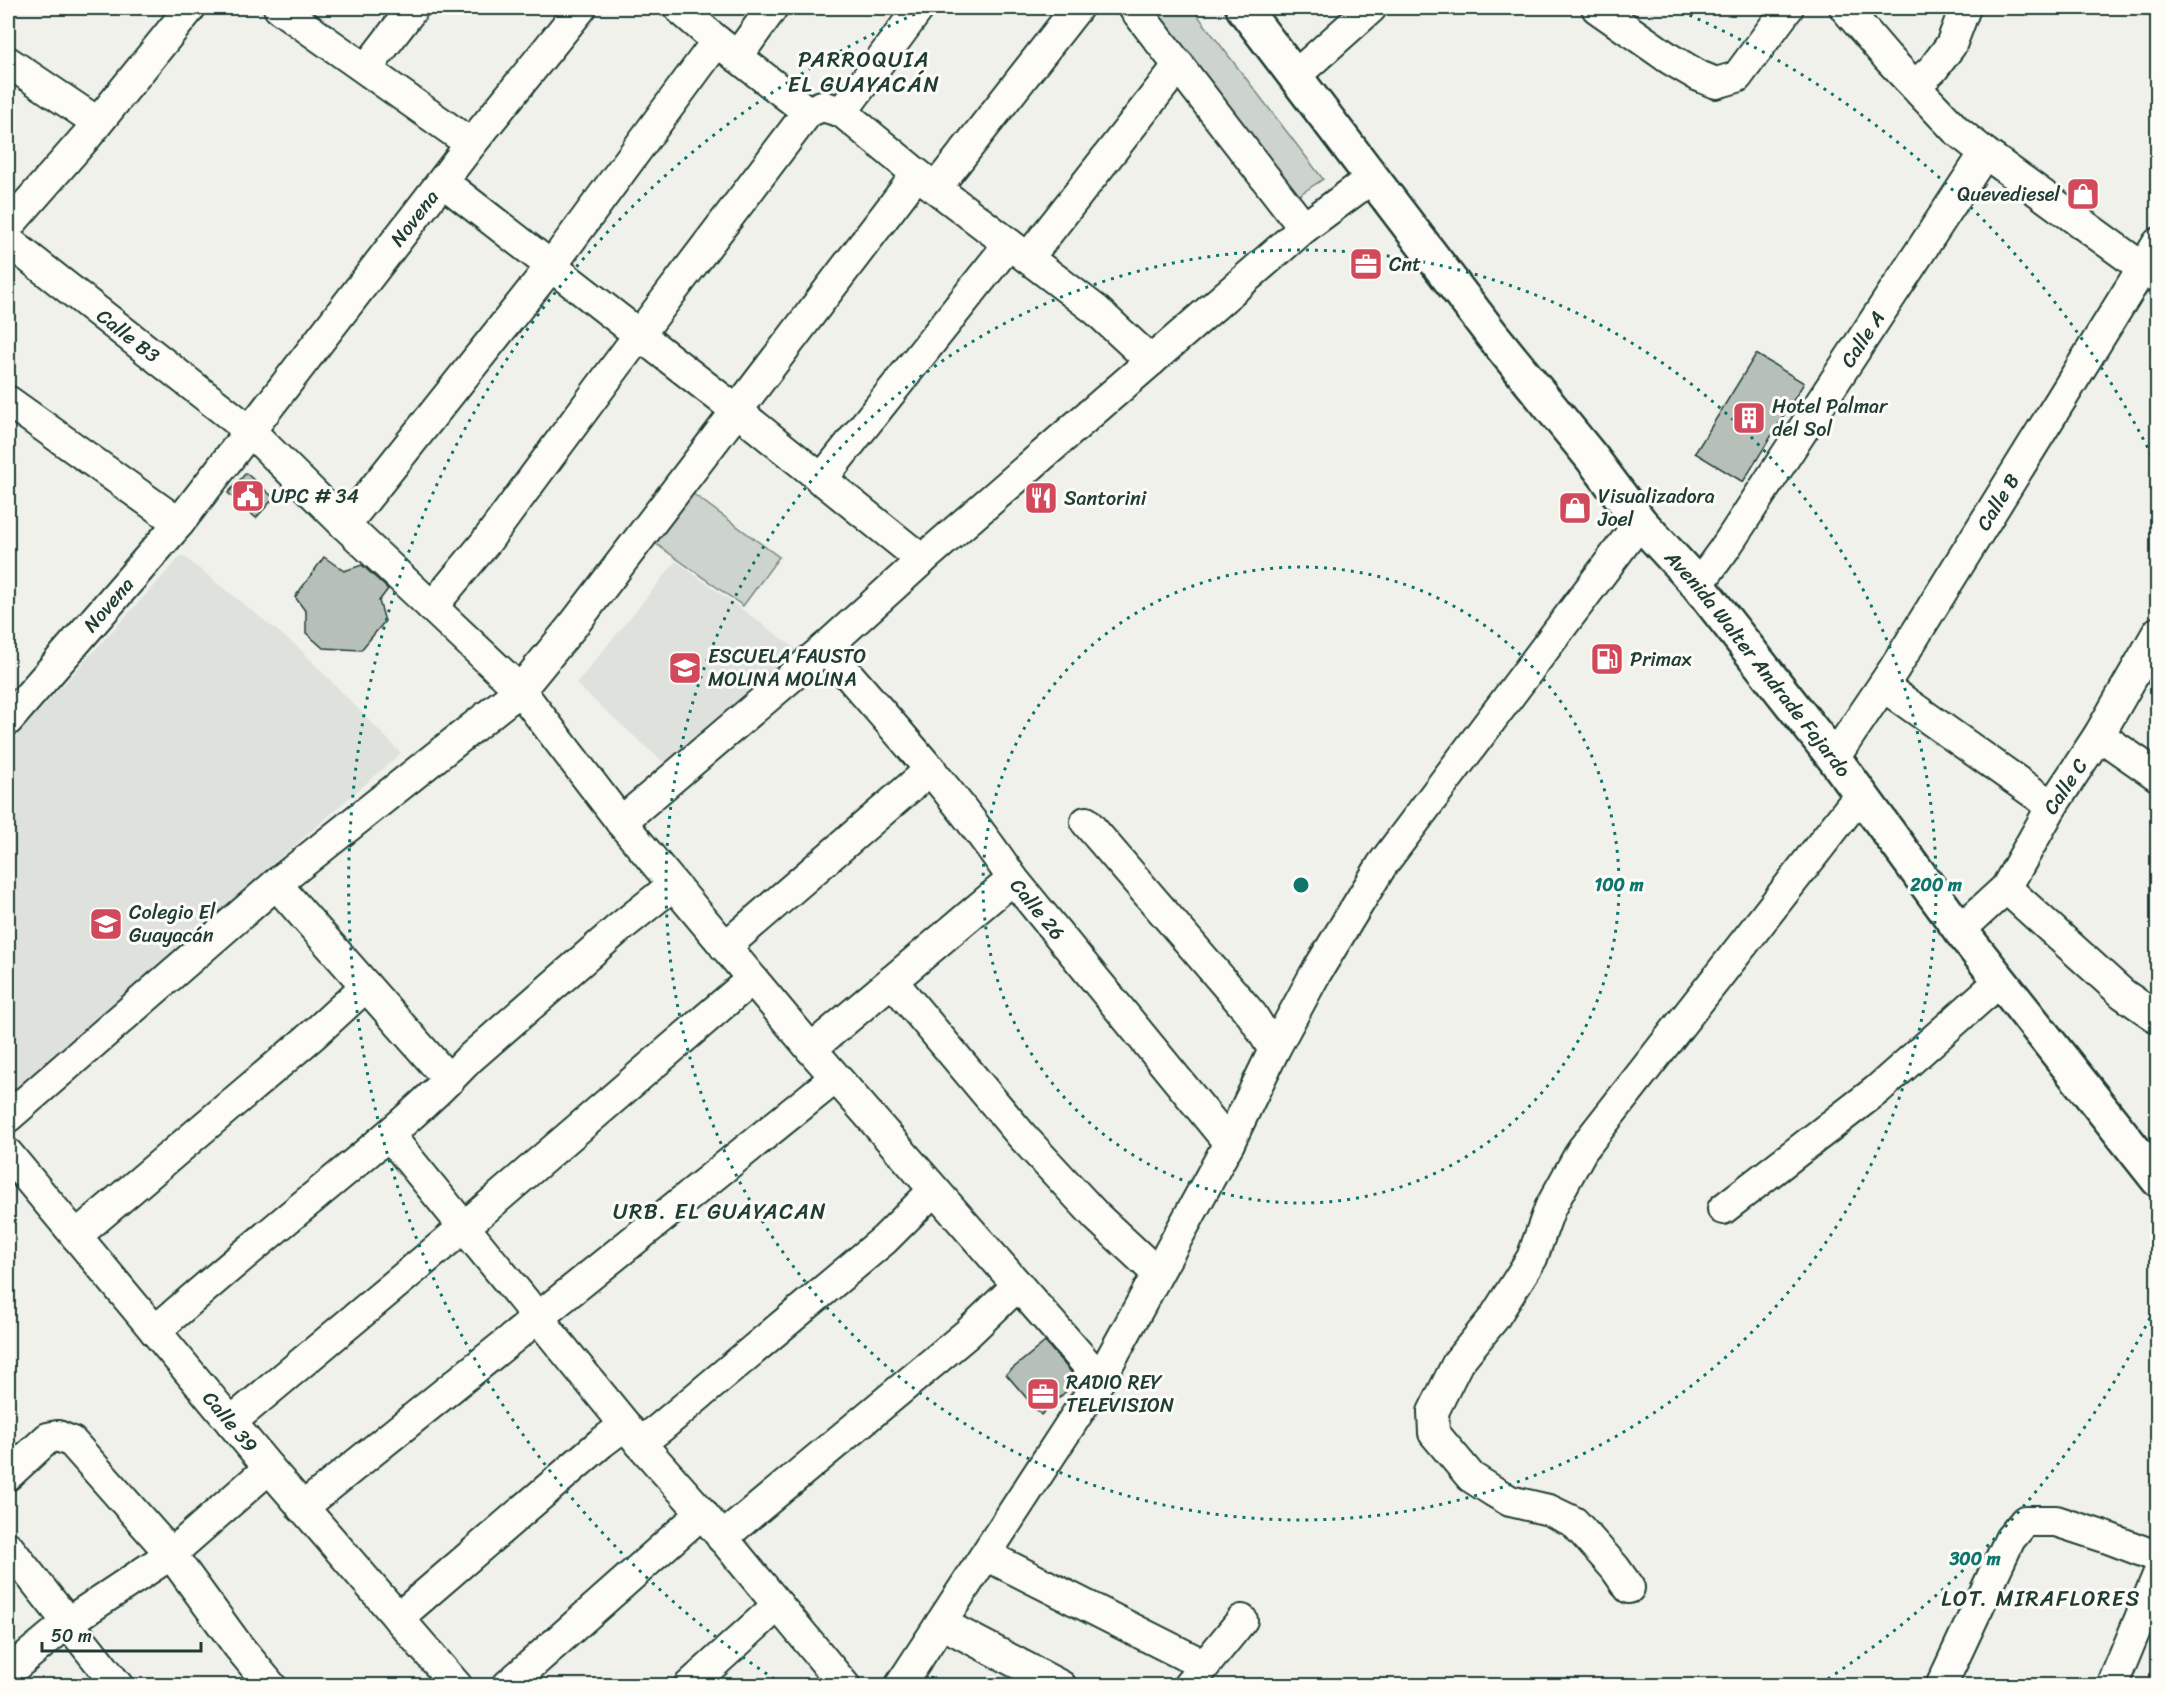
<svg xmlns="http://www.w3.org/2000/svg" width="2165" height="1693" font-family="Sriracha,sans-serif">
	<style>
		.built { fill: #dfe2dc }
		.green { fill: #cdd3cd; stroke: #768880; stroke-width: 1.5 }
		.building { fill: #b6bfb8; stroke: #1f3d34; stroke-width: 1.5 }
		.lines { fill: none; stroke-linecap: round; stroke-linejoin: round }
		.minor-casing { stroke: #1f3d34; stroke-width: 34 }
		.major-casing { stroke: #1f3d34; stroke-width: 38 }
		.minor { stroke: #fdfcf7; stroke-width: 30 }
		.major { stroke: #fdfcf7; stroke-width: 33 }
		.ring { fill: none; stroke: #0f766e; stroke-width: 3; stroke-dasharray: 3 6 }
		.labels { text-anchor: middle; stroke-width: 6; stroke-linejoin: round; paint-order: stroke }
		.poi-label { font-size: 20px; fill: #1f3d34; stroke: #fdfcf7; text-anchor: start }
		.street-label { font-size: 20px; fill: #1f3d34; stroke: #fdfcf7 }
		.quarter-label { font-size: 22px; letter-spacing: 1.5px; fill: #1f3d34; stroke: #fdfcf7 }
		.centre { fill: #0f766e; stroke: #fdfcf7; stroke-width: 3 }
		.ring-label { font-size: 18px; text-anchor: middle; font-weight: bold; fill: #0f766e; stroke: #fdfcf7; stroke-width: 6; stroke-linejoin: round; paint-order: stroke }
	</style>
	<rect width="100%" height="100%" fill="#f0f1eb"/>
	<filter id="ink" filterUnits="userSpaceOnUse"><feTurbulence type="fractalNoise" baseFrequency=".0167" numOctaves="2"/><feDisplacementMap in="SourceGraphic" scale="12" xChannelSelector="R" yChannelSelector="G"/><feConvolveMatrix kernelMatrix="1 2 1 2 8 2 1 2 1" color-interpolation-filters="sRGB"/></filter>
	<g filter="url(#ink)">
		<path class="built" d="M182,555L299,648L401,753L8,1095V745Z
			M676,561L799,651L727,714L665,764L576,684Z"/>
		<path class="green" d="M1149,8H1192L1323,179L1296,197Z
			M692,493L779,557L743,606L655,543Z"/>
		<path class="building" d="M1756,354L1804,383L1743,482L1695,453Z
			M246,473L274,498L256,518L228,493Z
			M324,557L344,571L362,565L388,589L379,601L385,621L361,650L323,648L306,633V612L295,597Z
			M1045,1342L1078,1380L1041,1415L1006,1374Z"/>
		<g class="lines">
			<defs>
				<g id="minor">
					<path d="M279,8L471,144"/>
					<path d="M679,8L717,41L808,112L822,106L842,112L917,174L1096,310L1151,361"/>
					<path d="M1134,8L1304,228"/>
					<path d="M1597,8L1670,59L1699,76L1716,83L1737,77L1788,8"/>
					<path d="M1845,8L1887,57L1956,130L1985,153L2158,279"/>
					<path d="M737,57L772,8"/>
					<path d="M8,62L97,122"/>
					<path d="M366,69L413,8"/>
					<path d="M1296,75L1371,8"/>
					<path d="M1915,86L1933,69L1951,45L1965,8"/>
					<path d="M842,112L919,8"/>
					<path d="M443,182L737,411L922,560"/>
					<path d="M936,188L1077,8"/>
					<path d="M8,226L87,136L190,8"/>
					<path id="s1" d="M8,241L250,431L345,525L520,690L621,822L811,1049L1100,1379"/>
					<path d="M1028,258L1179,65"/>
					<path d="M8,401L179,523"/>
					<path d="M821,480L1009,244"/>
					<path d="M345,525L552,265L717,41"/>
					<path id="s2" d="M1698,585L1725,548L1985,153"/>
					<path d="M432,607L486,542L639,335L808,112"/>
					<path d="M825,648C890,723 957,796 1013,879"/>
					<path d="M1883,686L2052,806"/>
					<path id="s3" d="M8,720L179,523L471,144L581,8"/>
					<path d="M2099,735L2158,776"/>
					<path id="s4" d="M1834,758L1894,669L2158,243"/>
					<path d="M621,822L825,648L922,560L1304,228L1373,177"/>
					<path d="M1086,822L1252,1015L1274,1050"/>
					<path d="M276,884L449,1080"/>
					<path d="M2006,888L2123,994L2158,1018"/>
					<path id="s5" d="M1960,930L2006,888L2052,806L2099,735L2158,632"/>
					<path d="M725,947L931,769"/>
					<path d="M892,981L1022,1136L1097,1217L1157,1273"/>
					<path id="s6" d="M811,1049L1013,879L1229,1143"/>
					<path d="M8,1117L276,884L520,690L575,623L917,174"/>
					<path d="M389,1135L640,1443L702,1513L845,1686"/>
					<path id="s7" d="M8,1154L269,1468L457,1686"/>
					<path d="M1723,1209L1877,1090L2000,981"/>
					<path d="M76,1236L314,1034L366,986"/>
					<path d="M155,1331C208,1285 261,1240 315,1196C368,1152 421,1110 468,1060L618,929L673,885"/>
					<path d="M231,1422L464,1227L752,979"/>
					<path d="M640,1443L660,1428L884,1240L934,1190"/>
					<path d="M8,1475L48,1438L58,1436L72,1442L171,1554L238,1646L271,1686"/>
					<path d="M302,1508L835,1078"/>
					<path d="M722,1538L967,1334L1018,1285"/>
					<path d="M8,1547L118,1686"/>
					<path d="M986,1555L1204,1665"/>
					<path d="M1629,1588L1615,1568L1574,1522L1549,1510L1510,1501L1493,1491L1471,1477L1434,1433L1433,1412L1458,1362L1494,1318L1532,1258L1550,1208L1582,1150L1860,795"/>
					<path d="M398,1618L601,1443L625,1425"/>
					<path d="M941,1623L1061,1686"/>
					<path d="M8,1672L67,1623L171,1554L269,1468"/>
					<path d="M507,1686L702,1513"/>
					<path d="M689,1686L778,1605"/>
					<path d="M900,1686L1100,1379L1229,1143L1274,1050L1314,976L1382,865L1640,522"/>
					<path d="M1188,1686L1242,1620"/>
					<path d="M1941,1686L2010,1539L2025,1521H2056L2108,1538L2158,1557"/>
					<path d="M2112,1686L2158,1575"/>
				</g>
				<g id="major">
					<path id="s8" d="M1243,8L1492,335L1592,458L1640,522L1698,585L1834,758L1960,930L2158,1180"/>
				</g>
			</defs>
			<use href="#minor" class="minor-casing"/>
			<use href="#major" class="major-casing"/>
			<use href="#minor" class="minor"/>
			<use href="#major" class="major"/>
		</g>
	</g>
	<g class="ring">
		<circle cx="1301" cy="885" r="318"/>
		<circle cx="1301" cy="885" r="635"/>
		<path d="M2154 1310A953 953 0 0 1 1820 1684M782 1684A953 953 0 0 1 929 8M1673 8A953 953 0 0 1 2154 460"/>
	</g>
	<defs>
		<symbol id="shop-square" viewBox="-11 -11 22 22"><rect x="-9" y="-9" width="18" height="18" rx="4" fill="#d1495b" stroke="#fdfcf7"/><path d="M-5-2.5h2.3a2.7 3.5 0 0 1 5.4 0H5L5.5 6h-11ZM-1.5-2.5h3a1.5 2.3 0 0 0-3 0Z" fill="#fff"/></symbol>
		<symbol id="office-square" viewBox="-11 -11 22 22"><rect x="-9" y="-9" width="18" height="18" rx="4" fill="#d1495b" stroke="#fdfcf7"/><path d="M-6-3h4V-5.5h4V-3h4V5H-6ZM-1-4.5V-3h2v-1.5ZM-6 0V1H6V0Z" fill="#fff"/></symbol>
		<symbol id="building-square" viewBox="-11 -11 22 22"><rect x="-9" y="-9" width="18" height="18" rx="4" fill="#d1495b" stroke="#fdfcf7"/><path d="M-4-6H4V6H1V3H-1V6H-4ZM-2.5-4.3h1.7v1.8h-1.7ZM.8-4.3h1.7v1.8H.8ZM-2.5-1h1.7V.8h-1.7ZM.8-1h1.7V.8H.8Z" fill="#fff"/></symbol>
		<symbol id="civic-square" viewBox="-11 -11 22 22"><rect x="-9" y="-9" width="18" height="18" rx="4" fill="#d1495b" stroke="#fdfcf7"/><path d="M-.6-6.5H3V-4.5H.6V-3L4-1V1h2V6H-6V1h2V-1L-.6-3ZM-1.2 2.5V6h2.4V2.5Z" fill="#fff"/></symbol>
		<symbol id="restaurant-square" viewBox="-11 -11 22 22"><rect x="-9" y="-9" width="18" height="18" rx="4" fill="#d1495b" stroke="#fdfcf7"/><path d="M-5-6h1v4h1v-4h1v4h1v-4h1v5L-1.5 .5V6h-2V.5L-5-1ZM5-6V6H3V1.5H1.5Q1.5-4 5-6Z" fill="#fff"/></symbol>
		<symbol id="fuel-square" viewBox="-11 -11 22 22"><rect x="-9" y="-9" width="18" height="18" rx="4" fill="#d1495b" stroke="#fdfcf7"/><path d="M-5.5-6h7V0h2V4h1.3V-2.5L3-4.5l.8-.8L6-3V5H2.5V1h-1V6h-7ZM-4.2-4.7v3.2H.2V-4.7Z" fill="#fff"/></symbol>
		<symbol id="school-square" viewBox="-11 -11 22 22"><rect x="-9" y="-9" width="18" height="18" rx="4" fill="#d1495b" stroke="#fdfcf7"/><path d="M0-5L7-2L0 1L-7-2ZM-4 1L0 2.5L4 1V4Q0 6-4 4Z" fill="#fff"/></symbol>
		<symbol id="university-square" viewBox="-11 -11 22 22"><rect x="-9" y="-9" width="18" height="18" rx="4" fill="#d1495b" stroke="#fdfcf7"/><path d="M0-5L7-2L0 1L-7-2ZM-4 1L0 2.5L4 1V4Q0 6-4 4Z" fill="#fff"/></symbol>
	</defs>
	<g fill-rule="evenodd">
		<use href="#shop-square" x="2064" y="175" width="38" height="38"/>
		<use href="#office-square" x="1347" y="245" width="38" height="38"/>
		<use href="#building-square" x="1730" y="399" width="38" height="38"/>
		<use href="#civic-square" x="229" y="477" width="38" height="38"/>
		<use href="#restaurant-square" x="1022" y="479" width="38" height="38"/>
		<use href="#shop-square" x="1556" y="489" width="38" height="38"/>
		<use href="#fuel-square" x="1588" y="640" width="38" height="38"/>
		<use href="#school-square" x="666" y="649" width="38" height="38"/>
		<use href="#university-square" x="87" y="905" width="38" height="38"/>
		<use href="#office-square" x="1024" y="1375" width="38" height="38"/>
	</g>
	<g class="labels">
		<g class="poi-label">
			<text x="2060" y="201" text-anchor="end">Quevediesel</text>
			<text x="1389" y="271">Cnt</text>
			<text x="1772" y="413">Hotel Palmar<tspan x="1772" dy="23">del Sol</tspan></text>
			<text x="271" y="503">UPC # 34</text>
			<text x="1598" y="503">Visualizadora<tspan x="1598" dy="23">Joel</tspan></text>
			<text x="1064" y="505">Santorini</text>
			<text x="708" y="663">ESCUELA FAUSTO<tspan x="708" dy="23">MOLINA MOLINA</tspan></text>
			<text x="1630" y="666">Primax</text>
			<text x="129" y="919">Colegio El<tspan x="129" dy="23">Guayacán</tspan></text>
			<text x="1066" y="1389">RADIO REY<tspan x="1066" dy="23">TELEVISION</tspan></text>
		</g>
		<g class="street-label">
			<text dy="7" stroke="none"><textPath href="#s3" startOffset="646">Novena</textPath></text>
			<text dy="7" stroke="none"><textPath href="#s1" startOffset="153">Calle B3</textPath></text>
			<text dy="7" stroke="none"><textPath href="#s2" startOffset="296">Calle A</textPath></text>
			<text dy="7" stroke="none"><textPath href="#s4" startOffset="304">Calle B</textPath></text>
			<text dy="7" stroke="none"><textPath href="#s3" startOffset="153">Novena</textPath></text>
			<text dy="7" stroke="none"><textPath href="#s8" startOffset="834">Avenida Walter Andrade Fajardo</textPath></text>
			<text dy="7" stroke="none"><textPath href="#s5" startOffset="180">Calle C</textPath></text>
			<text dy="7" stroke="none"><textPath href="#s6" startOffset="303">Calle 26</textPath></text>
			<text dy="7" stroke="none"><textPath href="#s7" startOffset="348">Calle 39</textPath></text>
		</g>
		<g class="quarter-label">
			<text x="864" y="67">PARROQUIA<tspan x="864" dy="25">EL GUAYACÁN</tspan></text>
			<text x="720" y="1219">URB. EL GUAYACAN</text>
			<text x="2041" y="1606">LOT. MIRAFLORES</text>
		</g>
	</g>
	<circle cx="1301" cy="885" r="9" class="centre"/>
	<g class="ring-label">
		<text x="1619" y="891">100 m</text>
		<text x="1936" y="891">200 m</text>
		<text x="1975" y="1565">300 m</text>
	</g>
	<rect width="2165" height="1693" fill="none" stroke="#fdfcf7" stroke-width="30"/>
	<rect x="15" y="15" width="2135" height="1663" fill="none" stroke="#1f3d34" stroke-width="2" filter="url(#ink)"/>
	<path d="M42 1642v9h159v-9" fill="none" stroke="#1f3d34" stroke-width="3"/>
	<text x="51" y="1642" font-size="18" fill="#1f3d34" stroke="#fdfcf7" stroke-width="4.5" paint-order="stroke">50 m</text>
</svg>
